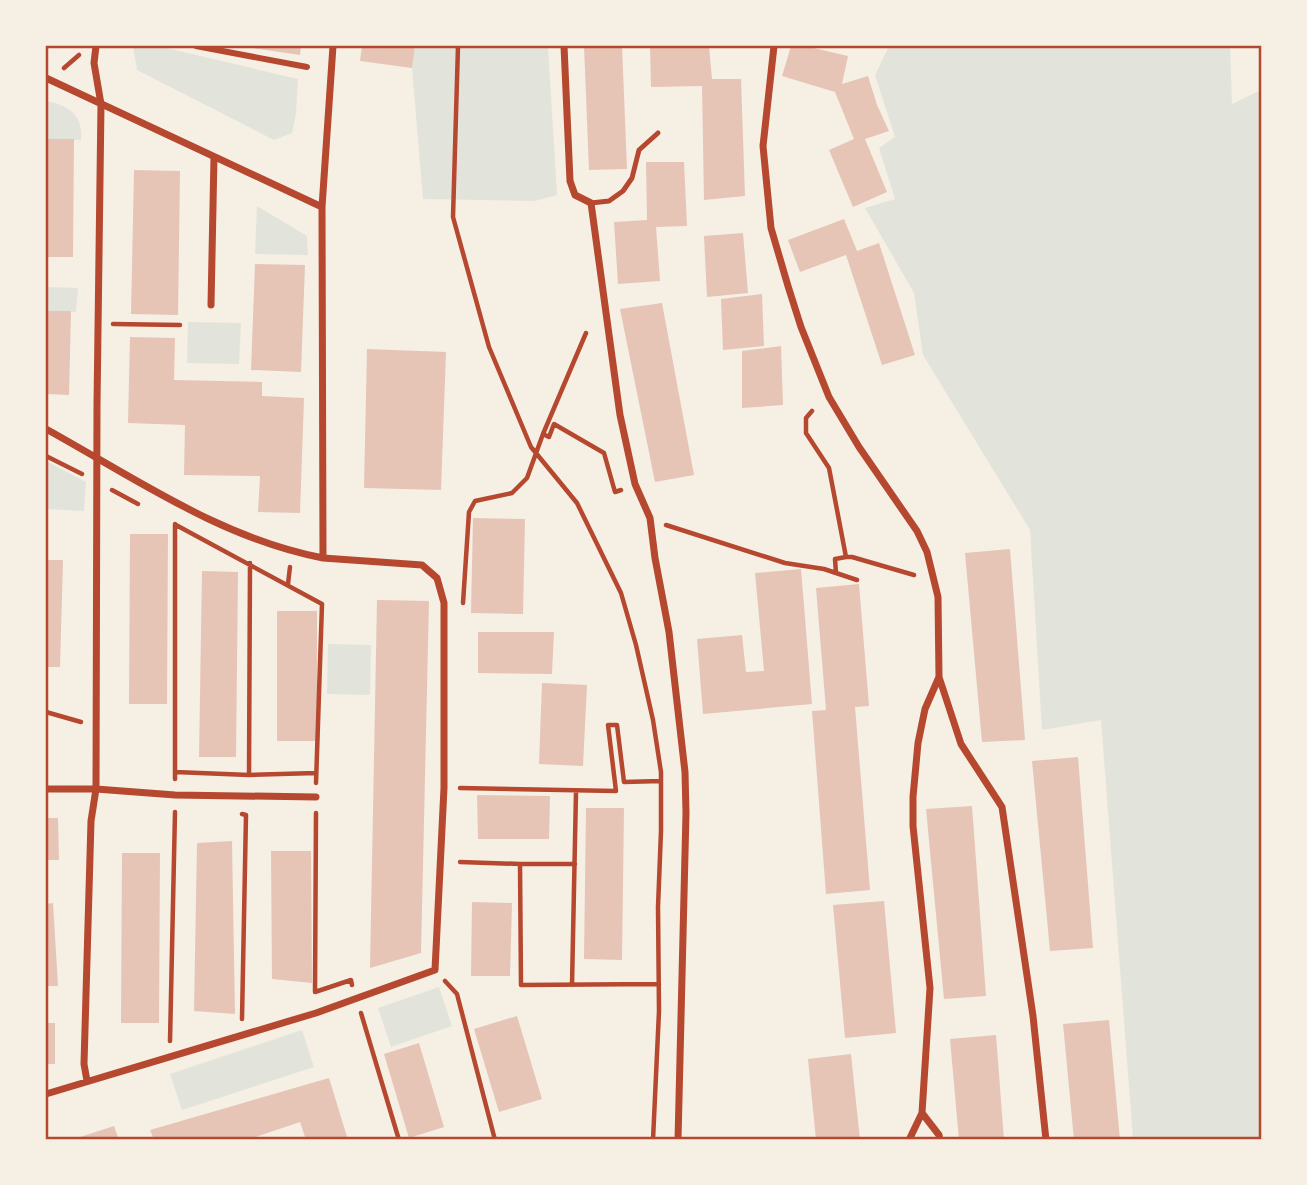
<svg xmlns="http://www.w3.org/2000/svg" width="1307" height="1185" font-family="'Archivo Narrow',sans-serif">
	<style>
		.green { fill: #e2e4dc }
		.building { fill: #e6c5b7 }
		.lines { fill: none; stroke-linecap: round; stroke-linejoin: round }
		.path { stroke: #b5482f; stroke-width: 4.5 }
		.service { stroke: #b5482f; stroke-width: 5 }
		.pedestrian { stroke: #b5482f; stroke-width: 6 }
		.minor { stroke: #b5482f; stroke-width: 7 }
		.neatline { fill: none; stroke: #b5482f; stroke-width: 2.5 }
	</style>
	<rect width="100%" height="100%" fill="#f6efe4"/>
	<path class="green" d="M133,46H158L298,79L296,113L292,133L274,140L137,70Z
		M415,46H548L557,195L535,201L423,199L412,68Z
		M889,46H1230L1232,104L1261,90V1139H1133L1101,720L1042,730L1030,530L923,355L914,293L865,208L895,199L879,148L895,137L875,75Z
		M47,101C70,106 83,115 81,140L47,139Z
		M257,206L307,236L308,255L255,254Z
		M46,287L78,288L76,312L46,311Z
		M188,322L241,323L239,364L187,363Z
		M46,461L86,482L84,511L46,509Z
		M328,644L371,645L370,695L327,694Z
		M439,987L452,1026L391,1047L378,1008Z
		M302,1030L314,1067L182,1110L170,1074Z"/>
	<path class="building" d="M239,46H301L300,55Z
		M362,46H415L412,68L360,61Z
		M584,46H622L627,169L589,170Z
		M709,46L712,79H741L745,196L704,200L702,86L651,87L650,47Z
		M791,46H805L848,56L842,84L868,76L877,105L889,131L865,139L887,192L853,207L829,150L854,139L835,92L782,76Z
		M46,139H74L73,257H46Z
		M646,162H684L687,226L656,227L660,281L618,284L614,222L647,220Z
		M134,170L180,171L178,315L131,314Z
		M844,219L857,251L879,243L915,355L882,365L846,255L800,272L788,240Z
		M743,233L748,293L707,297L704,236Z
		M255,264L305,265L301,372L251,370Z
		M762,294L764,346L723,350L721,299Z
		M662,303L694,475L655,482L620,309Z
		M46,311H71L69,395L46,394Z
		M130,337L175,338L174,380L262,382V396L304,398L300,513L258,512L260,476L184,475L185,425L128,423Z
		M781,346L783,405L742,408V351Z
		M367,349L446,352L441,490L364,488Z
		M473,518L525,519L523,614L471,613Z
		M130,534H168L167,704H129Z
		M1010,549L1025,740L982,742L965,553Z
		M46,560H63L60,667H46Z
		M801,569L812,704L703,714L697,639L742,635L746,672L764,671L755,573Z
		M202,571L238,572L236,757H199Z
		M859,584L869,706L855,707L870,890L826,894L812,711L826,710L816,588Z
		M377,600L429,601L421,953L370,968Z
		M277,611H317V741H277Z
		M478,632H554L552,674L478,673Z
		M542,683L587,685L583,766L539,764Z
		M1078,757L1093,948L1050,951L1032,761Z
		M477,795L550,796L549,839H478Z
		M972,806L986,996L944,999L926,809Z
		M586,808H624L622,960L584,959Z
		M46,818H58L59,860H46Z
		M232,841L235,1014L194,1011L197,843Z
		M271,851H311L312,983L272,979Z
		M122,853H160L159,1023H121Z
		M884,901L896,1033L845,1038L833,905Z
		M472,902L512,903L510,976H471Z
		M53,903L58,986H46V904Z
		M517,1016L542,1099L499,1112L474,1029Z
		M1109,1020L1120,1140H1074L1063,1024Z
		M46,1023H55V1064H46Z
		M996,1035L1004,1140H959L950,1039Z
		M419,1043L444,1127L409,1138L384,1054Z
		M851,1054L860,1140H816L808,1059Z
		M329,1078L348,1140H306L300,1122L247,1140H154L150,1130Z
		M114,1126L119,1140H74V1139Z"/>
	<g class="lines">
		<path class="path" d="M458,46L453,217L489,347L531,447L577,503L621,593L636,645L653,720L661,772V831L658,907L659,1011L653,1140
			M64,68L79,55
			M113,324L180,325
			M812,411L806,418V433L829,468L846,557L835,559
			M543,434L549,437L554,424L604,453L615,492L621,490
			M46,456L82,474
			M112,490L138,504
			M176,525L322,604L316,783
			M666,525L785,563L824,569L857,580
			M846,557H852L914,575
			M835,559L836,573
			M288,584L290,567
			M463,603L469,512L475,501L512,493L527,478L543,434L586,333
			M46,712L81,722
			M175,772L249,775L250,563
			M249,775L316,773
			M175,779V524
			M460,788L616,791L608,725H617L624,782L661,781
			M316,813L315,992L351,980L352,985
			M460,862L520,864L521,985L659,984
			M520,864H575
			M445,981L457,994L495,1140
			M572,985L576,792
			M361,1013L399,1140
			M242,1019L246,815L242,814
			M170,1041L175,812"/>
		<path class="service" d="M591,203L609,201L623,191L632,178L639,150L658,133"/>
		<path class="pedestrian" d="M196,46L307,67"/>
		<path class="minor" d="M564,46L570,181L575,195L591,203L620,415L635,484L650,518L655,558L669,632L685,772L686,813L678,1140
			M774,46L763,146L771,228L788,286L801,327L829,397L859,447L917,531L927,552L938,597L939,677L925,709L918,743L913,797V826L930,988L922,1113L909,1140
			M46,78L322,207
			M211,305L214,157
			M46,429C135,478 222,539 323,558
			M939,677L961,744L1002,807L1033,1016L1046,1140
			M46,789H96L175,795L316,797
			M87,1081L84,1064L91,821L96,789L97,405L101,104L94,63L96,46
			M46,1094L316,1013L435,970L444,788V603L437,578L422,565L323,558L322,207L333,46
			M922,1113L939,1135L940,1140"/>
	</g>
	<rect width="1307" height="1185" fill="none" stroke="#f6efe4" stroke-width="94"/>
	<rect x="47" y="47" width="1213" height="1091" class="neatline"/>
</svg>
